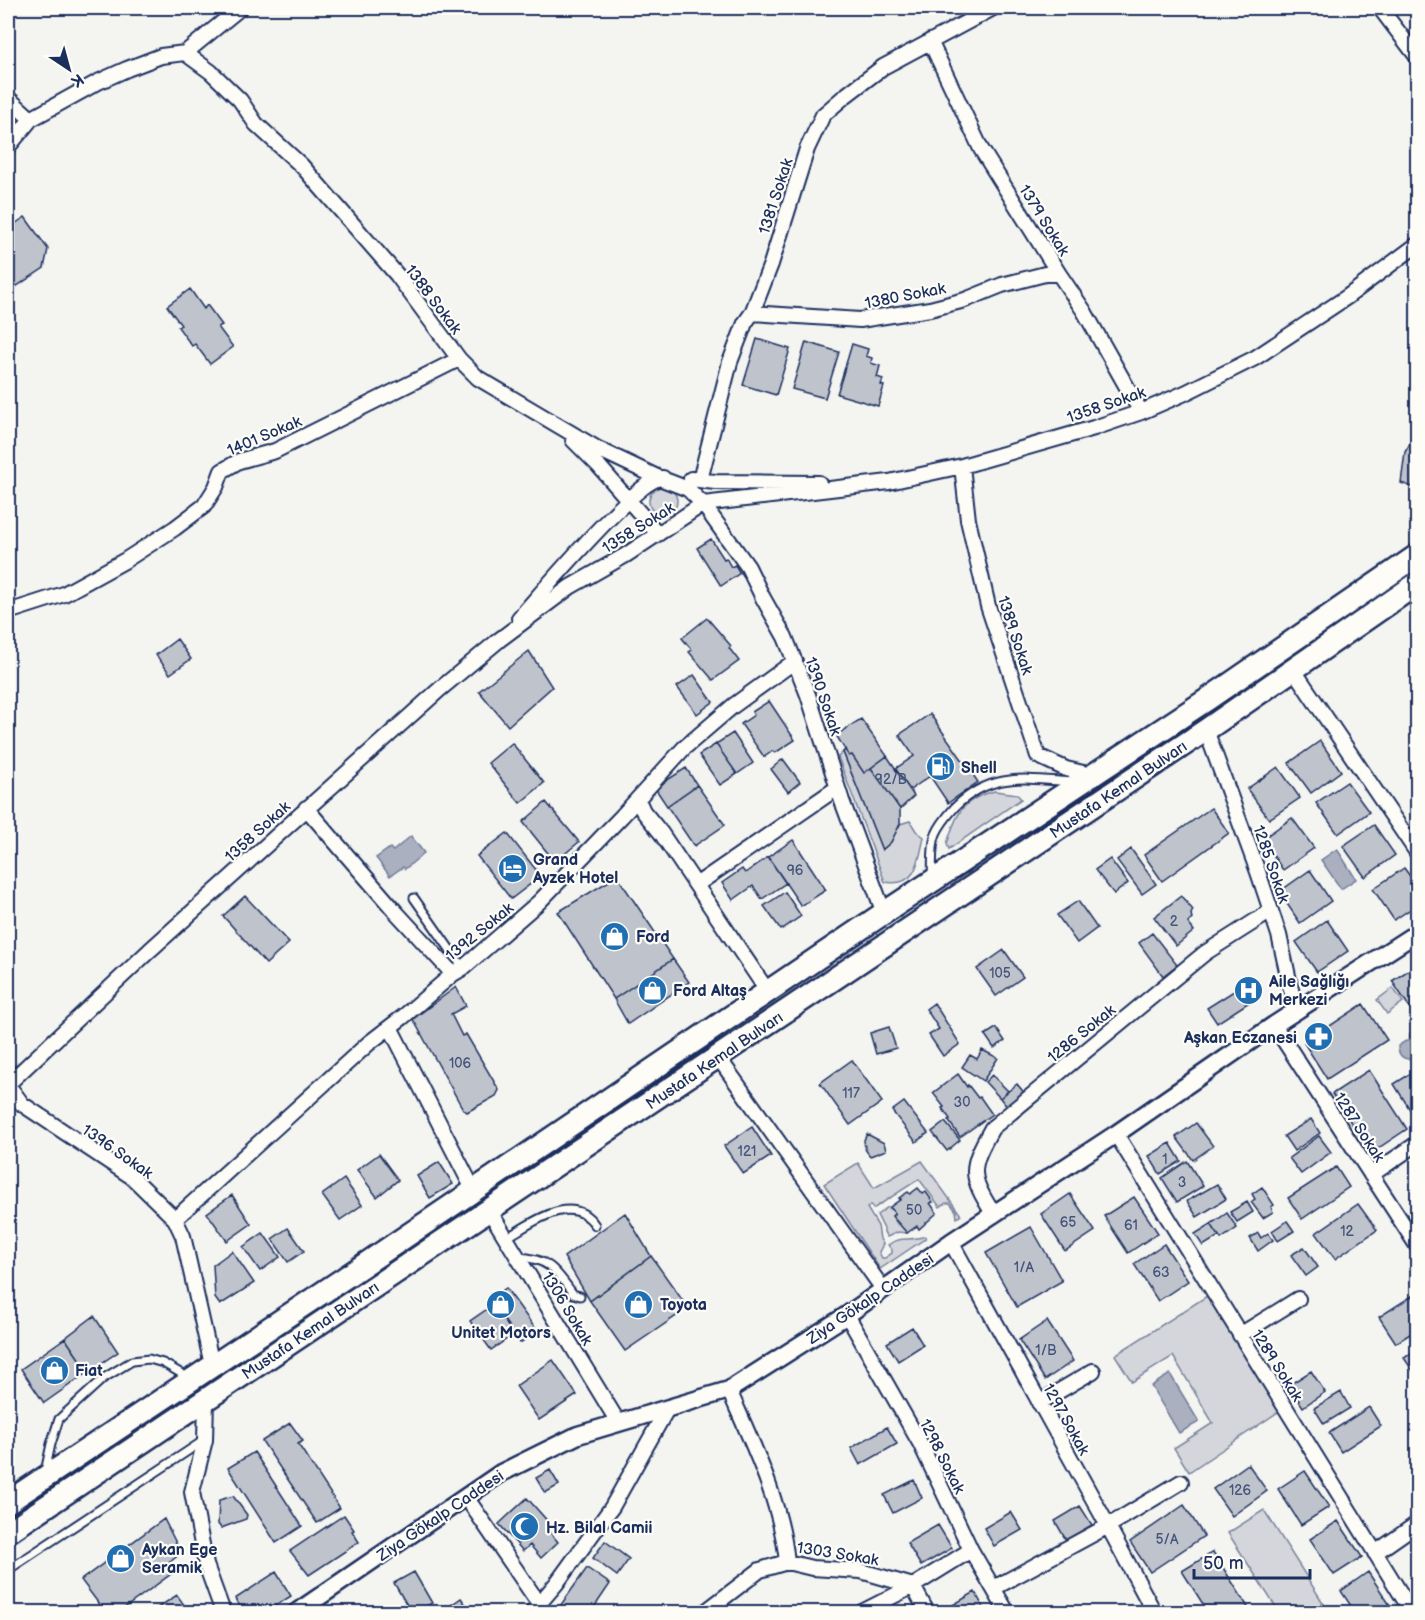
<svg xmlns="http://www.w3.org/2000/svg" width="1425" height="1620" font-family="'Balsamiq Sans',sans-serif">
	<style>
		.green { fill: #d4d6db; stroke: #78829c; stroke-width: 1.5 }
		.water { fill: #aab0bf; stroke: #717c98; stroke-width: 1.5 }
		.building { fill: #bfc3cc; stroke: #1b2f5e; stroke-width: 1.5 }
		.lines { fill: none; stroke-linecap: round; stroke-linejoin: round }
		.service-casing { stroke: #1b2f5e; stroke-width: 11 }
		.minor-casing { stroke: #1b2f5e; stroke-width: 18 }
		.tertiary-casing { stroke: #1b2f5e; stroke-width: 21 }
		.trunk-casing { stroke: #1b2f5e; stroke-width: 26 }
		.service { stroke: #fdfcf7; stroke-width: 7 }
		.minor { stroke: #fdfcf7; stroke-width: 14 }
		.tertiary { stroke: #fdfcf7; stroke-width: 16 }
		.trunk { stroke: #fdfcf7; stroke-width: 21 }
		.labels { text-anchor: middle; stroke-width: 4.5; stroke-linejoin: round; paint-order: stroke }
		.number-label { font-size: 14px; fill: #44547a }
		.street-label { font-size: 16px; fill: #1b2f5e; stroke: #fdfcf7 }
		.poi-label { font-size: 16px; font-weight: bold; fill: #1b2f5e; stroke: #fdfcf7; text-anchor: start }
	</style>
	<rect width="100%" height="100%" fill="#f4f4f1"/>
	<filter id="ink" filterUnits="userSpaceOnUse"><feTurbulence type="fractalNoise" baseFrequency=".0167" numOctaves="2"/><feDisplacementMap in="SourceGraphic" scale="12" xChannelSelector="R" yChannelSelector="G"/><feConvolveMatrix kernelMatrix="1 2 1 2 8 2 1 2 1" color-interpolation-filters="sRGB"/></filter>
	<g filter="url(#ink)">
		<path class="green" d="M649 501a14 14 0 1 1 28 0a14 14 0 1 1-28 0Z
			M843,752L882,850L891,842L900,824L910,821L916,831L924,837C919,860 917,888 885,882L838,757Z
			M995,791L1017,794L1021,799L949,849L947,844C956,814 962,799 995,791Z
			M1393,988L1403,1002L1387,1014L1377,1000Z
			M922,1161L961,1215L957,1218L956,1211L950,1203H946L940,1207L919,1179L873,1209L871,1205L867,1208L878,1226L880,1239L883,1244L879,1252L882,1258H885L892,1253V1250L888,1245C901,1235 910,1242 925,1236L926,1238L880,1269L824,1184L858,1163L874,1188Z
			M888,1207L895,1213L892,1216L898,1225L900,1223L907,1233L898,1232L887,1237L884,1232V1229L877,1215Z
			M1207,1296L1281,1410L1189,1472L1174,1448L1213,1423L1173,1356L1132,1382L1115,1355Z
			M1264,1510L1329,1612H1279L1228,1533Z"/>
		<path class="water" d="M411,836L424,853L405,869L403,867L390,876L376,858L390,848L393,851Z
			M1337,849L1356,879L1341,889L1321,860Z
			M1417,1031V1051L1410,1059C1402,1059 1398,1054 1398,1046L1409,1039L1410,1033L1414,1034Z
			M1170,1374L1199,1422L1179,1433L1151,1386Z"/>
		<path class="building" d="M25,217L48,249L44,268L8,292V243L12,240L15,229L12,226Z
			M190,289L204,309L207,305L222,325L218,327L233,347L210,364L195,344L192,346L178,327L181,325L167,306Z
			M757,339L790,349L776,395L743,385Z
			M806,342L839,352L825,398L792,389Z
			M852,344L868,349L866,356L872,358L871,363L880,366L877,377L883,379L881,385L884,386L878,406L837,394Z
			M1418,430V489L1401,483L1405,452Z
			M711,539L724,559L726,558L731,567L735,565L740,573L721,586L697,548Z
			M707,618L731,646L729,648L739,661L713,680L689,652L692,650L682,638Z
			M177,639L191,659L170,674L156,655Z
			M529,651L552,687L508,726L479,691Z
			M694,675L713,702L697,714L677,687Z
			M769,701L795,740L775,753L773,751L764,757L741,724L754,715L752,712Z
			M930,714L978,782L948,803L930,776L910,790L895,769L914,756L899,735Z
			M861,719L887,756L864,773L852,755L849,756L836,735Z
			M733,733L753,763L737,774L716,744Z
			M1320,741L1341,771L1311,793L1289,763Z
			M512,743L544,783L520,803L488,763Z
			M716,744L737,774L720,785L699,755Z
			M846,749L849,756L852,755L864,773L871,768L900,809V824L891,842L882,850L843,752Z
			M887,756L914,796L900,809L871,768Z
			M783,759L800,782L788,792L771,769Z
			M1278,767L1300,798L1269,819L1247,789Z
			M686,768L697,785L667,806L655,788Z
			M1347,782L1369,812L1338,834L1316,803Z
			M697,785L725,825L694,846L667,806Z
			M546,802L579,842L555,862L523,822Z
			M1211,808L1229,833L1162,881L1144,855Z
			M1292,818L1314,848L1283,870L1262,839Z
			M1374,825L1395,855L1365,877L1343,846Z
			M507,833L541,876L511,899L477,856Z
			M793,840L826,890L801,906L768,857Z
			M1131,849L1156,884L1142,894L1117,860Z
			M768,857L786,883L762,899L753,886L733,900L722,883L742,869L745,873Z
			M1110,859L1128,883L1114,894L1095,870Z
			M1404,868L1418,887V904L1394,920L1373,889Z
			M1310,870L1331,901L1300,923L1279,892Z
			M617,876L673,959L614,999L558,912Z
			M785,892L801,916L781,930L764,906Z
			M245,896L289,943L266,964L223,916Z
			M1181,896L1193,910L1191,914L1192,919L1188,923L1194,931L1176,946L1154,917Z
			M1078,901L1097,928L1077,943L1057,915Z
			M1327,920L1348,951L1317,972L1296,942Z
			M1152,933L1177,965L1163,976L1139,943Z
			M1004,950L1023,977L996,996L977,969Z
			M673,959L689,982L628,1024L614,999Z
			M1418,964V1016L1416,1017L1392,981Z
			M1248,982L1257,997L1217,1023L1207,1008Z
			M456,987L466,1006L451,1014L462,1036L466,1034L499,1090L496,1096L467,1112L463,1109L413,1019Z
			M934,1003L960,1044L943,1056L929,1035L939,1029L926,1009Z
			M1363,1004L1387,1040L1327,1079L1304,1043Z
			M889,1027L896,1048L876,1054L870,1033Z
			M996,1028L1005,1041L994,1048L985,1035Z
			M982,1050L998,1058L983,1081L962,1067L970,1055L977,1059Z
			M852,1060L882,1102L850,1125L820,1083Z
			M1418,1069V1121H1417L1394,1084Z
			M1369,1070L1407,1129L1371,1153L1332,1094Z
			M958,1074L967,1087L968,1085L978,1098L980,1097L992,1114L960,1137L948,1120L950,1119L942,1108L944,1107L933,1093Z
			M992,1075L1008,1091L1000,1098L985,1082Z
			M1017,1084L1026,1095L1009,1109L1000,1098Z
			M904,1102L928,1133L916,1142L892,1111Z
			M1311,1119L1320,1133L1294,1151L1284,1136Z
			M945,1122L960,1140L947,1151L932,1132Z
			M1196,1123L1213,1146L1193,1160L1176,1137Z
			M752,1127L771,1156L743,1174L724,1146Z
			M867,1134L884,1143L886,1150L870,1156L865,1149L864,1140Z
			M1319,1136L1331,1152L1301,1174L1289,1158Z
			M1170,1143L1181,1161L1160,1174L1149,1156Z
			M379,1154L398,1180L377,1197L357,1170Z
			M1187,1161L1203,1186L1177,1202L1162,1178Z
			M439,1162L453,1184L430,1198L417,1176Z
			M1336,1167L1349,1187L1302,1219L1288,1198Z
			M344,1179L362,1205L340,1220L322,1195Z
			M1217,1184L1226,1199L1197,1217L1187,1201Z
			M1262,1187L1274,1205L1271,1207L1273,1212L1263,1218L1251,1202L1255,1199L1252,1194Z
			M918,1188L923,1194L926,1192L933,1202L930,1203L937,1213L919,1229L917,1226L907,1233L892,1216L895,1213L890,1207L901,1199L899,1198L908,1192L910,1194Z
			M1070,1194L1095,1231L1065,1251L1041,1214Z
			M232,1195L251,1224L227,1241L207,1213Z
			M1134,1197L1158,1233L1128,1253L1104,1216Z
			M1247,1202L1253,1212L1237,1222L1230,1212Z
			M1358,1204L1377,1230L1335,1259L1316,1233Z
			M625,1213L651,1256L590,1301L564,1257Z
			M1227,1213L1237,1228L1221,1239L1211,1224Z
			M1287,1221L1294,1231L1278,1241L1272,1231Z
			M1211,1224L1219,1236L1203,1246L1195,1234Z
			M1031,1227L1062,1281L1017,1307L986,1253Z
			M288,1228L304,1251L288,1262L272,1239Z
			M263,1233L280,1257L260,1271L243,1247Z
			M1258,1233L1261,1238L1268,1233L1273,1240L1258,1251L1250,1238Z
			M1164,1244L1188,1281L1158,1301L1134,1264Z
			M1304,1247L1318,1267L1306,1276L1291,1255Z
			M232,1251L254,1283L220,1305L215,1298L213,1265Z
			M651,1256L688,1308L625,1351L590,1301Z
			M506,1288L537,1331L520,1343L489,1300Z
			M1418,1292V1329L1396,1343L1379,1317Z
			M493,1305L514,1334L491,1350L470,1321Z
			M94,1316L118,1352L88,1372L65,1338Z
			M1047,1321L1073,1361L1045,1380L1019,1340Z
			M912,1327L923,1345L898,1361L887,1343Z
			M65,1338L88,1372L44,1403L21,1369Z
			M1418,1349V1378L1404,1358Z
			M553,1360L577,1395L539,1420L516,1386Z
			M1311,1371L1325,1392L1303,1407L1289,1385Z
			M1341,1392L1350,1408L1324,1424L1314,1408Z
			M1369,1407L1381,1426L1341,1452L1329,1433Z
			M290,1423L303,1441L298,1444L340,1508L317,1523L262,1441Z
			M887,1427L897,1444L860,1465L851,1448Z
			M254,1452L302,1526L276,1543L228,1468Z
			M1248,1464L1267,1491L1232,1516L1213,1489Z
			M550,1470L559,1485L545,1493L536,1478Z
			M1305,1471L1329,1507L1301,1525L1278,1489Z
			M914,1480L922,1498L893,1513L884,1495Z
			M233,1496L247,1515L246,1519L221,1528L218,1524L219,1500Z
			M527,1498L551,1525L547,1529L558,1542L541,1558L530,1545L523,1551L499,1524Z
			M1184,1505L1204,1536L1150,1572L1130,1542Z
			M1080,1506L1092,1525L1066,1540L1055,1521Z
			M1011,1512L1022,1530L994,1546L984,1528Z
			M344,1515L354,1530L352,1531L359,1542L309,1575L290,1551Z
			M164,1519L181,1553L165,1566L171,1574L119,1612H105L81,1580Z
			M1338,1521L1362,1557L1334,1575L1310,1539Z
			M938,1525L952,1548L921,1566L907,1543Z
			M605,1541L629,1559L617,1576L593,1558Z
			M1213,1552L1248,1607L1239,1612H1208L1182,1571Z
			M587,1568L610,1584L591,1612H563L558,1609Z
			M276,1572L291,1596L266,1612H244L235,1599Z
			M414,1572L432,1603L416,1612H411L394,1583Z
			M1368,1572L1392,1608L1386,1612H1355L1341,1591Z
			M975,1592L986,1612H949L946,1609Z
			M177,1595L189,1612H151Z
			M461,1598L471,1612H446L444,1610Z"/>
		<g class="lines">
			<defs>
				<path id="service" d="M932,876C933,863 931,845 936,834C940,824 948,815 955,807C992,771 1026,779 1073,782
					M414,898L463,968
					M506,1238C531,1224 572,1191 595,1225
					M518,1257C548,1258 556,1270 573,1294L580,1296
					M45,1472L51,1444L59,1419L104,1378L132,1361L149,1359L163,1363L189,1378
					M8,1570L203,1441"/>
				<path id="minor" d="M1380,8L1418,58
					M930,41L981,149L1059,274L1084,311L1141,412
					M185,53L211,72L240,100L256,124L302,166L397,275L459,359L478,378L598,449L657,477L688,489L703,504L748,567L763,598L785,637L808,695L842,801L884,913
					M8,98L31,119
					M8,147L31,119L98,82L127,69L161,56L185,53L240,8
					M752,313L860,320L930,309L965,300L1002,285L1045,274H1059
					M573,440L598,465L658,534
					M962,466L968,520L988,606L1038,756L1066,769L1092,775
					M691,479L715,482L819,483
					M700,480L730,362L745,323L752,313L771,264L807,149L823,115L845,96L883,67L993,8
					M8,612L64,594L124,561L175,528L204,506L216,487L222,471L239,461L275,451L459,359
					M519,618C540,595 639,476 663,478
					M1293,669L1418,854
					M1206,730L1258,872L1279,935L1296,1012
					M638,800L643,811L661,833L768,992
					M306,808L395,911L453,974
					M696,885L837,788
					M1274,1025L1418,1247
					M390,1027L474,1191
					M718,1057L883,1289
					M8,1084L150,950L440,689L499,640L570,587L626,555L703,504L889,482L962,466L1094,428L1141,412L1185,393L1255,358L1347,297L1418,244
					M8,1085L22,1104L132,1177L175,1219L183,1236L212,1365
					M1116,1134L1412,1612
					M1371,1175L1418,1143
					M489,1210L618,1422
					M994,1215C969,1175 969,1169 992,1128L1205,953L1271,911
					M175,1219L369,1043L403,1017L453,974L463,968L539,902L622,816L684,748L733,706L795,661
					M951,1242L1108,1526L1154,1612
					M847,1315L920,1443L971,1550L1007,1612
					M1240,1335L1298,1299
					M729,1390C753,1445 781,1502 787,1562
					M206,1400L205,1440L192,1492L206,1565L223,1612
					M1039,1403L1093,1371
					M466,1497L540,1605
					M1375,1553L1418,1523
					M994,1588L1108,1526L1181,1482
					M532,1612L556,1584L612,1507L667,1409
					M705,1612L760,1570L787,1562L812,1568L861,1571L913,1586L971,1550
					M862,1612L913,1586L927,1612"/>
				<path id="tertiary" d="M297,1612L501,1473L578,1435L729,1390L847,1315L951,1242L1116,1134L1274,1025L1418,932"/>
				<path id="trunk" d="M8,1502L343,1279L884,913L1208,699L1418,555
					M8,1532L1206,730L1418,583"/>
			</defs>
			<use href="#service" class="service-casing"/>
			<use href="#minor" class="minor-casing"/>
			<use href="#tertiary" class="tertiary-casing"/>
			<use href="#trunk" class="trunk-casing"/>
			<use href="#service" class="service"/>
			<use href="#minor" class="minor"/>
			<use href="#tertiary" class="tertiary"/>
			<use href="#trunk" class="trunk"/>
		</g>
	</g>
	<defs>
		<symbol id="fuel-disc" viewBox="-11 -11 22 22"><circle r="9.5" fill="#1f6fb2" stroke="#fdfcf7"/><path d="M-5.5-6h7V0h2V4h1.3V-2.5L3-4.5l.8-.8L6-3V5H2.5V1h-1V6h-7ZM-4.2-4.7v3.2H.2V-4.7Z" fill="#fff"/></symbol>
		<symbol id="hotel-disc" viewBox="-11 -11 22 22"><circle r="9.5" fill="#1f6fb2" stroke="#fdfcf7"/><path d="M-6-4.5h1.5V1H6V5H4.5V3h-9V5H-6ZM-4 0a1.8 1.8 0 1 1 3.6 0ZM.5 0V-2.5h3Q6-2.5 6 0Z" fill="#fff"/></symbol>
		<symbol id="shop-disc" viewBox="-11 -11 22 22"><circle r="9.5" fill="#1f6fb2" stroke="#fdfcf7"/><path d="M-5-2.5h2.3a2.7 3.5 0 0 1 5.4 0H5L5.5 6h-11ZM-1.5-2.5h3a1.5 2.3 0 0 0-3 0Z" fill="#fff"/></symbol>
		<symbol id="hospital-disc" viewBox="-11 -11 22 22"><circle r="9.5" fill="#1f6fb2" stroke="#fdfcf7"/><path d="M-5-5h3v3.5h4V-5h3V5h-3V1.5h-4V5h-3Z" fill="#fff"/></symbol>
		<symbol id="pharmacy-disc" viewBox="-11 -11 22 22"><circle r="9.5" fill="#1f6fb2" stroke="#fdfcf7"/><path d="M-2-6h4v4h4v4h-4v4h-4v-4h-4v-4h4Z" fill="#fff"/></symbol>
		<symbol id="mosque-disc" viewBox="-11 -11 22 22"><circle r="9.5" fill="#1f6fb2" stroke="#fdfcf7"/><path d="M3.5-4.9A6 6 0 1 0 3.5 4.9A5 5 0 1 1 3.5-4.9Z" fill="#fff"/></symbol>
	</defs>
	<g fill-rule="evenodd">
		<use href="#fuel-disc" x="924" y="750" width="33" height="33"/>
		<use href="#hotel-disc" x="496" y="852" width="33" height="33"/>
		<use href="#shop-disc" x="598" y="920" width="33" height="33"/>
		<use href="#shop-disc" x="636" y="974" width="33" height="33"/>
		<use href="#hospital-disc" x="1232" y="974" width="33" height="33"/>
		<use href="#pharmacy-disc" x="1302" y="1020" width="33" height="33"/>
		<use href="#shop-disc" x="484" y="1288" width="33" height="33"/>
		<use href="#shop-disc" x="622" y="1288" width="33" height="33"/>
		<use href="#shop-disc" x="38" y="1354" width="33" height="33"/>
		<use href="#mosque-disc" x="508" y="1510" width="33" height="33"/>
		<use href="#shop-disc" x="104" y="1542" width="33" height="33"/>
	</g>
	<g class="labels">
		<g class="number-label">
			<text x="891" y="784">92/B</text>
			<text x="795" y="875">96</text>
			<text x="1174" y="926">2</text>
			<text x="1000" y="978">105</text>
			<text x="460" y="1068">106</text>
			<text x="851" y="1098">117</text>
			<text x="962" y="1107">30</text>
			<text x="747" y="1156">121</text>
			<text x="1165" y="1164">1</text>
			<text x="1182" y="1187">3</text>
			<text x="914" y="1215">50</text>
			<text x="1068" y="1227">65</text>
			<text x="1131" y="1230">61</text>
			<text x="1347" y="1236">12</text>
			<text x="1024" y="1272">1/A</text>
			<text x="1161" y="1277">63</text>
			<text x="1046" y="1355">1/B</text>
			<text x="1240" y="1495">126</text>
			<text x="1167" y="1544">5/A</text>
		</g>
		<g class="street-label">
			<text transform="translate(775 196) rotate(-72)" y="6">1381 Sokak</text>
			<text transform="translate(1045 220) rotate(58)" y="6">1379 Sokak</text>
			<text transform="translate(905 295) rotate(-11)" y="6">1380 Sokak</text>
			<text transform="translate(434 299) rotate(53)" y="6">1388 Sokak</text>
			<text transform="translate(1106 404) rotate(-19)" y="6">1358 Sokak</text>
			<text transform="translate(264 435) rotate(-23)" y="6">1401 Sokak</text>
			<text transform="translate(638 527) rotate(-32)" y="6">1358 Sokak</text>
			<text transform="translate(1016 635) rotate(72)" y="6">1389 Sokak</text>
			<text transform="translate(824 696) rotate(71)" y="6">1390 Sokak</text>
			<text transform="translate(1118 789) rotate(-34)" y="6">Mustafa Kemal Bulvarı</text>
			<text transform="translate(257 831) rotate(-42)" y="6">1358 Sokak</text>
			<text transform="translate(1272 864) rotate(71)" y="6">1285 Sokak</text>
			<text transform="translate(479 931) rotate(-39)" y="6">1392 Sokak</text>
			<text transform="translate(1081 1033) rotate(-39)" y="6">1286 Sokak</text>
			<text transform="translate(714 1060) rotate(-34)" y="6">Mustafa Kemal Bulvarı</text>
			<text transform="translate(1360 1127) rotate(57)" y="6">1287 Sokak</text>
			<text transform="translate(118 1151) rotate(35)" y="6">1396 Sokak</text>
			<text transform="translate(870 1298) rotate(-34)" y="6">Ziya Gökalp Caddesi</text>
			<text transform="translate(568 1308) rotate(59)" y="6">1306 Sokak</text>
			<text transform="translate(310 1330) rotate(-34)" y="6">Mustafa Kemal Bulvarı</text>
			<text transform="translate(1278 1365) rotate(58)" y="6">1289 Sokak</text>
			<text transform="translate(1067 1419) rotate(61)" y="6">1297 Sokak</text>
			<text transform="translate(943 1456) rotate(63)" y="6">1298 Sokak</text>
			<text transform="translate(440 1515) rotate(-34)" y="6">Ziya Gökalp Caddesi</text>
			<text transform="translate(838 1553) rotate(9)" y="6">1303 Sokak</text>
		</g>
		<g class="poi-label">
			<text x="961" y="773">Shell</text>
			<text x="533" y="865">Grand<tspan x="533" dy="18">Ayzek Hotel</tspan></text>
			<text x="636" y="942">Ford</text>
			<text x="1269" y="987">Aile Sağlığı<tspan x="1269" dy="18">Merkezi</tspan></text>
			<text x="673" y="996">Ford Altaş</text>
			<text x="1297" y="1043" text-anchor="end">Aşkan Eczanesi</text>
			<text x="660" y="1310">Toyota</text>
			<text x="501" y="1338" text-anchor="middle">Unitet Motors</text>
			<text x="75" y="1376">Fiat</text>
			<text x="546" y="1533">Hz. Bilal Camii</text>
			<text x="142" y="1555">Aykan Ege<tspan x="142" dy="18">Seramik</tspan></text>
		</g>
	</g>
	<rect width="1425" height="1620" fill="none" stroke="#fdfcf7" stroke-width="30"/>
	<rect x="15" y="15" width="1395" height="1590" fill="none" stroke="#1b2f5e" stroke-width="2" filter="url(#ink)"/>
	<g transform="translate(69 69) rotate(144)" stroke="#fdfcf7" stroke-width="4.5" paint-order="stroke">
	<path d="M0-4.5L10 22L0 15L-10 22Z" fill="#1b2f5e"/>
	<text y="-9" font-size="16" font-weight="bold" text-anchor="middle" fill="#1b2f5e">K</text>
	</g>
	<path d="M1194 1569v9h116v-9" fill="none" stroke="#1b2f5e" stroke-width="3"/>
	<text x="1203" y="1569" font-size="18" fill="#1b2f5e" stroke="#fdfcf7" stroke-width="4.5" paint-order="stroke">50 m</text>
</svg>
